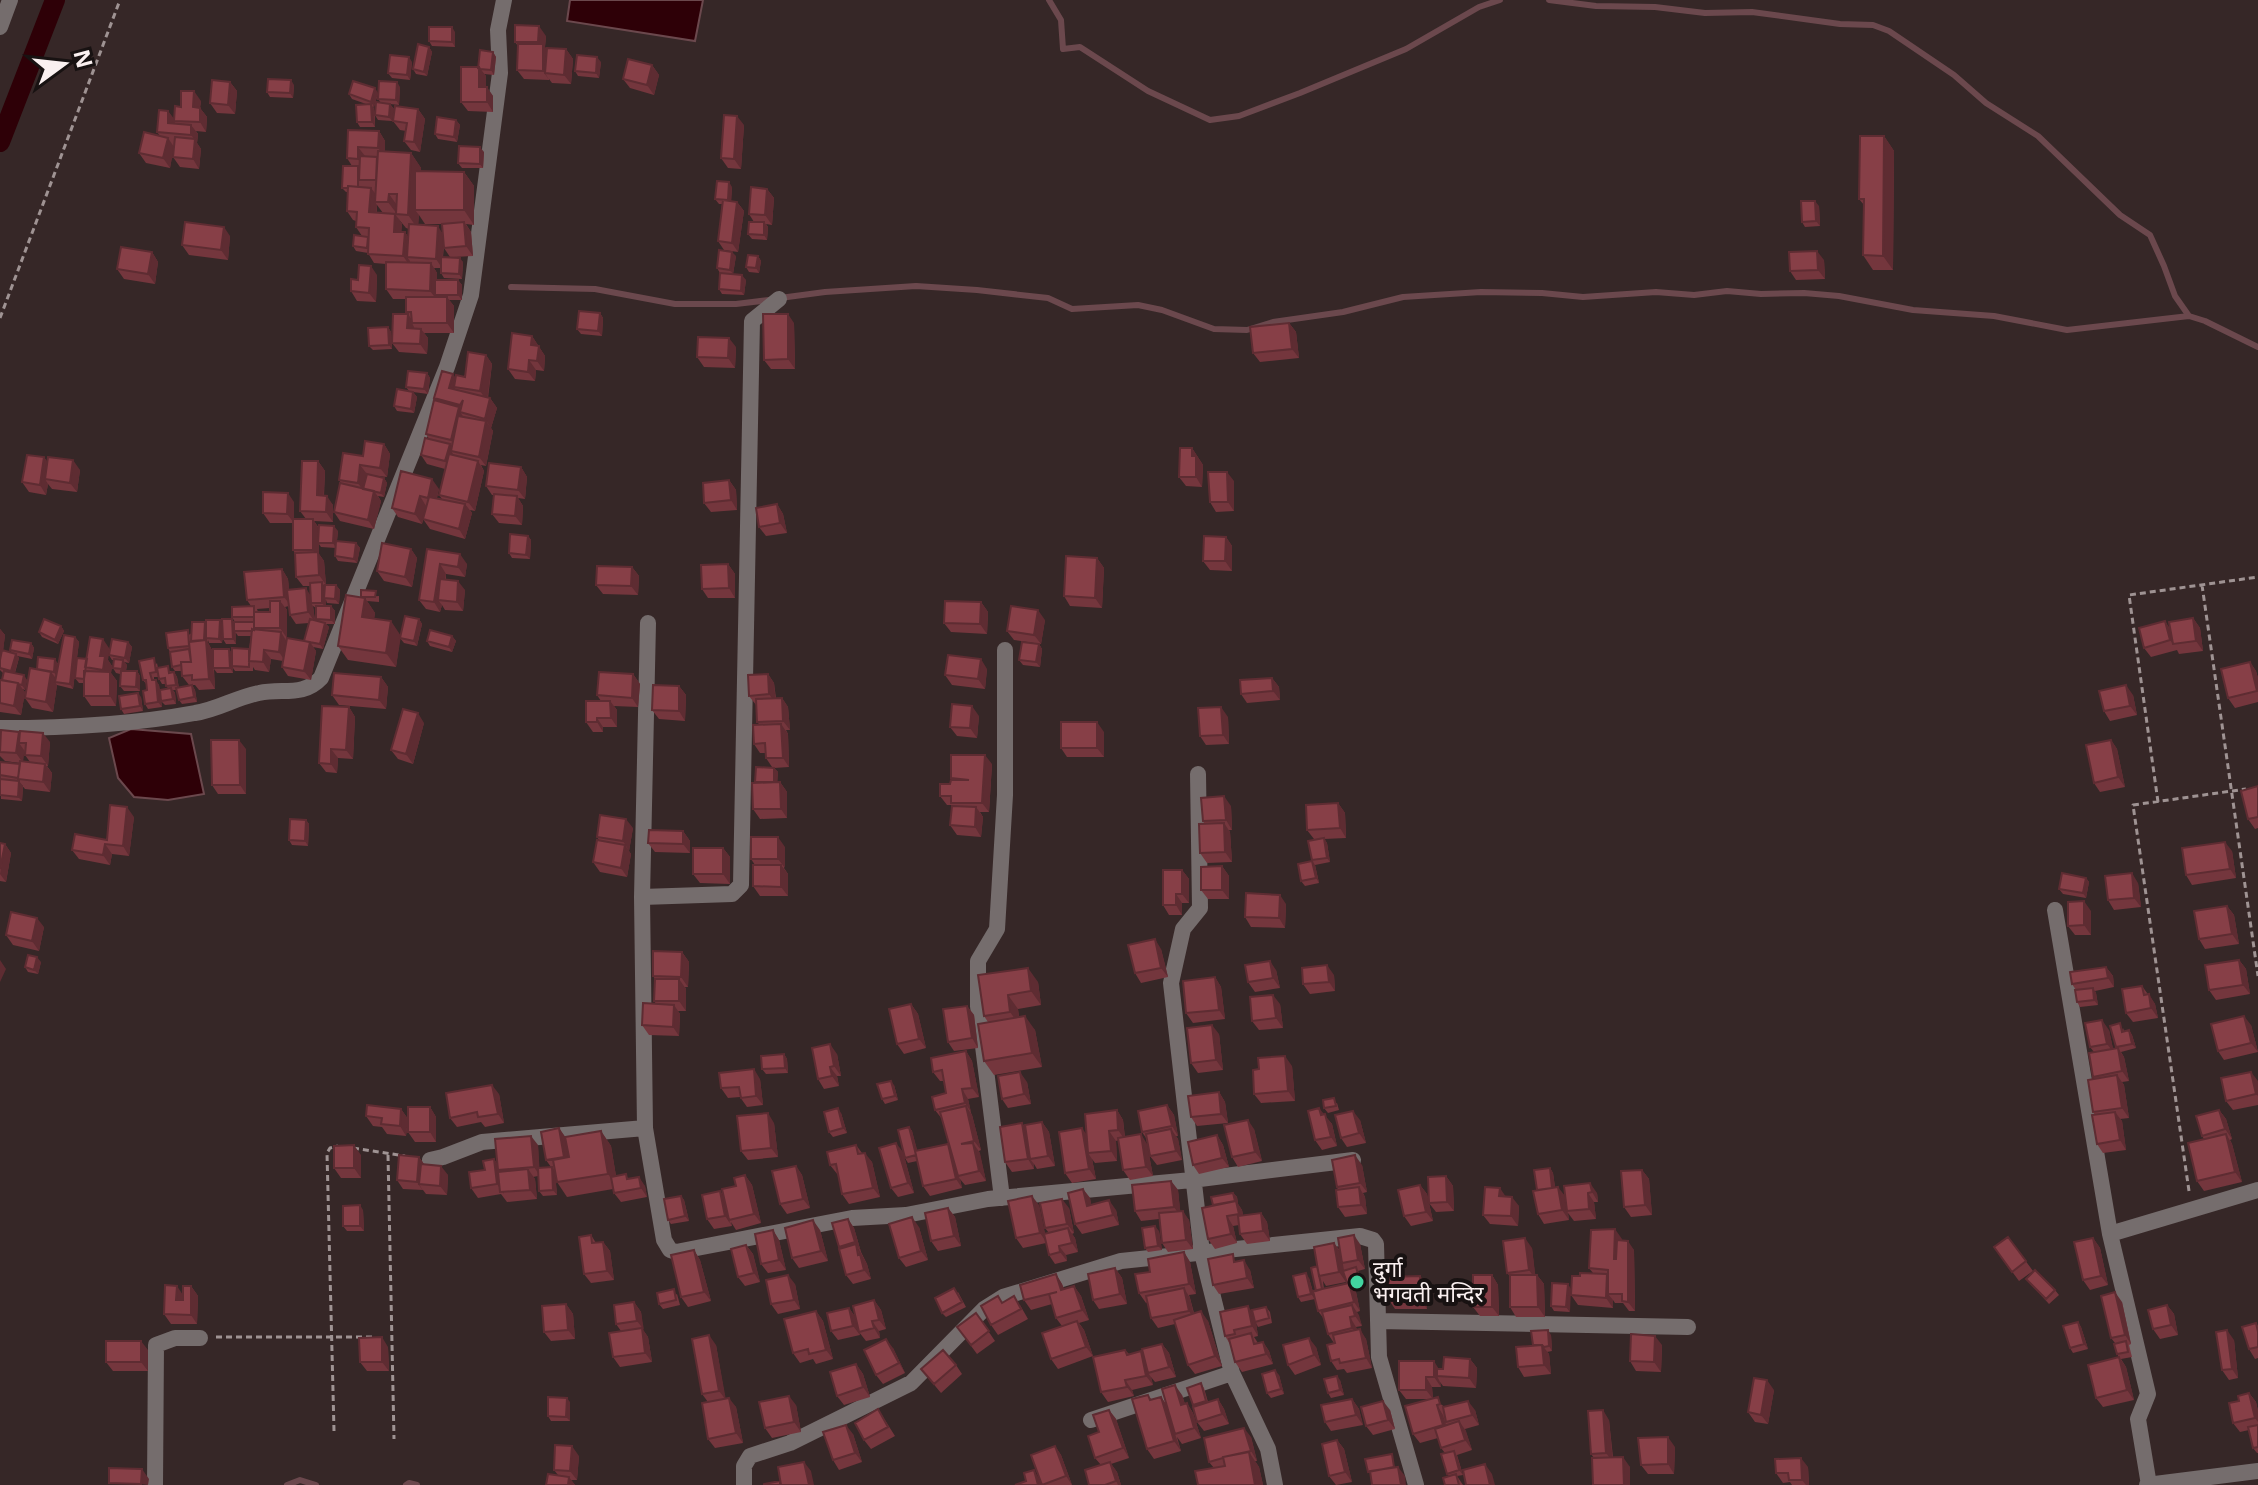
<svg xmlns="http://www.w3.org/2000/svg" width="2258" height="1485" font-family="Georgia,'Noto Sans Devanagari',serif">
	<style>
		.water { fill: #2e0007; stroke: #6b484d; stroke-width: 2 }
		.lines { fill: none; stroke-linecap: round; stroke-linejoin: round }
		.stream { stroke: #6b484d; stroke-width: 6 }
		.canal { stroke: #2e0007; stroke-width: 20 }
		.path { stroke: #9f9393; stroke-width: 3; stroke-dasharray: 6 4; stroke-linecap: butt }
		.street { stroke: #756d6d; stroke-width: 16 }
		.wall { fill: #74363d; fill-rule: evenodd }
		.shaded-wall { fill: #5e2c32 }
		.building { fill: #873f47; stroke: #5e2c32; stroke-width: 2 }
		.poi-dot { fill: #42d4a0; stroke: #181212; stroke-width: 3 }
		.labels { text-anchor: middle; stroke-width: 8; stroke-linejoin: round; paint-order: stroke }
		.poi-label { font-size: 22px; fill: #faf0f0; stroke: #181212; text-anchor: start }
	</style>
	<rect width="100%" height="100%" fill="#362727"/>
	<path class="water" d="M570,0H703L695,41L567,21Z
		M131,729L191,734L204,794L168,800L134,797L118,778L109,738Z"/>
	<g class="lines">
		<path class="stream" d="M1049,0L1061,20L1063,49L1080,47L1148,91L1210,120L1239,116L1300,93L1406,49L1479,7L1500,0
			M1549,0L1596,6L1655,7L1705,13L1752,12L1840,24L1873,25L1889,31L1954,75L1986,103L2038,136L2120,215L2150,235L2164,266L2175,296L2189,316L2205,321L2258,347
			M511,287L595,289L675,304H736L769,300
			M780,298L825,292L916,286L977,290L1048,298L1072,309L1138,305L1162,310L1214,329L1247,330L1273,322L1343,312L1403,297L1481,292L1542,293L1583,297L1656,292L1694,295L1727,291L1761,294L1804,293L1839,296L1913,310L1994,316L2067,330L2189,316
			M287,1485L300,1480L316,1485
			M406,1485L409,1483L417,1485"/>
		<path class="canal" d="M0,142L55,0"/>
		<path class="path" d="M0,318L120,0
			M2202,585L2258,976
			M2158,802L2129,595L2258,577
			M353,1148L405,1156
			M388,1155L394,1439
			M2189,1191L2133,805L2246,789
			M216,1337H373
			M334,1431L327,1153L330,1148L338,1146"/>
		<path class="street" d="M0,27L10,0
			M648,623L642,897L645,1128L664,1240L670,1250L676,1252L852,1218L906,1215L988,1199L1192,1180L1353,1160
			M0,728C65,728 130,725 195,713C217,710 237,697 259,693C283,688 303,697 321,678L447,367L471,295L500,73L498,30L504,0
			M1198,774L1200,908L1183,929L1171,983L1202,1253L1232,1373L1268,1449L1275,1485
			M642,897L732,894L741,885L752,321L779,299
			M2055,910L2110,1234L2148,1394L2138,1419L2149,1485
			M430,1160L443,1157L482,1142L645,1128
			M1002,1198L978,1006V961L997,929L1005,795V650
			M2110,1234L2258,1190
			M1378,1321L1688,1327
			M1091,1420L1232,1373
			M155,1485L156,1345L175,1338H200
			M744,1485V1466L750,1456L790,1443L911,1383L984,1309L1003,1297L1121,1261L1360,1236L1373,1240L1376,1244L1379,1357L1416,1485
			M2147,1485L2258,1471"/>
	</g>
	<path class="wall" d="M455,32V47L432,46L429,41Z
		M546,36L545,47L547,50L566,49L573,59L571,84L552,83L549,79V80L524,79L517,70L518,46L515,42Z
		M429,47L432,52L427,76L416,74L413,69Z
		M493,52L496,57L494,75L484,74L486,76V87L493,96V112L468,111L461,102L478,67Z
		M412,62L410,80L392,78L388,73Z
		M601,62L599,78L578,76L575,71Z
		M652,65L659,75L654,95L630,88L623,79Z
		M230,82L237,91L235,114L217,113L210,103Z
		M294,85L293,98L270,97L267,92Z
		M400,87L399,105L390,104L394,109L392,121L378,120L375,115V127H360L357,122L366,104L352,99L349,94L378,93ZM378,94V99L381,103L375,114L374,109L373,106L374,107Z
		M201,101L200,108L207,117L206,132L196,131L198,134L197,143L201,149L199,169L180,167L173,157V151L170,168L146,163L139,153L160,136L157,132L168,111L174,120L181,107Z
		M418,109L425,119L420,152L411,150L404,141L406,131L400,130L393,121Z
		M456,120L460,125L457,142L438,139L435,134Z
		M744,125L741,169L728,168L721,158Z
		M348,130L379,131L385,141V152L411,153L421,168V171L464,172L474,186V225L466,224L471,232L473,256L454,257L463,262L462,279L444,278L441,273V268H434L437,273V280H458L462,285V300H449L454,306V333H424L428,338L427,354L399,352L392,343L407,314L406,312V299H393L386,289V264L374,263L368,253L356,251L353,246L362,236L356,227V221L353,220L347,211L348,192H346L342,188L352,166L347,158ZM377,205L383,213H377ZM419,215L425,224H442L443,233L418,225ZM397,217L406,228L409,229L408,237L405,232H401L402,224ZM444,246V248L450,257H443Z
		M1884,136L1894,151L1893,270H1873L1863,255L1864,205L1859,199Z
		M484,152L483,168H462L458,163Z
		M732,187L731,201L737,202L744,211L738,252L724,250L718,241L722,204H719L715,199Z
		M767,189L774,198L772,225L766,224L768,227L767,240L752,239L748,234L754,222L749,214Z
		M1819,206L1820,226L1805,227L1802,222Z
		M230,236L228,260L189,255L182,245Z
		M152,252L158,262L155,284L124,279L117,269Z
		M736,256L733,274L746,280L744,295L722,294L719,289L731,274L720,273L717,268Z
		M758,256L761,261L759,273L749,272L746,267Z
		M1824,260L1825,279L1796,280L1790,271Z
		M377,275L376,302L357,301L351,291L358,280Z
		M600,313L603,318L602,336L581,334L577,329Z
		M794,323L795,369H771L764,360Z
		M1289,323L1296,332L1299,358L1260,362L1253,353Z
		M388,327L391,332L392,349L373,350L369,346Z
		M532,336L545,356L544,371L536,370L535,381L515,379L508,369Z
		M736,347L735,368L704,367L697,357Z
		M486,355L492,364L488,398H490L497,408L491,428L493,431L486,466L481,465L484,471L475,511L470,510L472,513L465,539L430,529L423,519L427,506L422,524L398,517L392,508L439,489L437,498L442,499L439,495L445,469L427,464L421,455L429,439L426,434L437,401L434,398L455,378L465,377Z
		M427,373L430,378L428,394L413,392L417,397L414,413L397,411L394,406L409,391L406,387Z
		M384,444L390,454L387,477L369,475L384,478L387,483L384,497L378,496L381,501L374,529L340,521L334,512L341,483L339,480L363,456Z
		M1192,448L1203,465L1202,487L1186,486L1179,477Z
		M44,457L47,462L80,470L77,492L52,489L48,484L46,495L29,492L22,482Z
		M318,461L325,471L324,496L333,505V522L314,521L319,528L338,531L337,541L356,543L360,548L357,563L338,561L335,556L336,548L321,547L319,544V554L324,561L326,585H336L340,590L339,604L327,603L326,600V606H331L335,611V624H326L329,627L323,649L313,647L316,651L311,680L288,676L282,667L283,661L271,659L269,672L255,670L253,667V671H235L233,668V673H217L214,669L215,689L199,690L195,685H189L182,676L181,671H175L172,667L170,652L168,648L206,624L220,620L222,624L235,622L232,617L251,606L247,600L282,569L288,579L289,590L311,596V586H303L296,577L295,553L293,550V523H270L263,513L294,502V519H306L300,511ZM289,606L290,615L296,624L309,623L304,641L287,638V610L285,607ZM313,606L316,608L317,621L315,620ZM270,608V612H258L257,609ZM236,633L238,636H251L249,649L232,653L213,660L212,650L208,643V640L209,643H222L223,636V639L226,644H236Z
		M521,467L527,477L525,499L518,498L523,506L522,525L499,523L492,514L494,495H492L486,486Z
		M729,480L736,490L737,510L711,512L704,503Z
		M1234,481V511L1216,512L1210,502Z
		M777,504L783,514L787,533L766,536L759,527Z
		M528,536L531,540L530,559L512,558L509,553Z
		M1226,537L1232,546V571L1210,570L1203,561Z
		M411,549L417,558L412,587L384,581L377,571Z
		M427,549L467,564L465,577L446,574V580L465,590L463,611L445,610L442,605L440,612L426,609L419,600Z
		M1097,558L1104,568L1102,608L1070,606L1064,596Z
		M728,564L735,574V598H708L702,589Z
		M632,567L639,576L638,595L603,594L596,585Z
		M379,596V602L367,601L375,613L374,619L401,636L419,619L422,624L417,646L404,643L400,638L396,667L348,660L338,646L362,598L361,597Z
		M981,602L988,612L987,634L951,632L944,623Z
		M2193,618L2200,628L2203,651L2179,654L2177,650L2151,657L2144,648L2165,621L2170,629Z
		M1045,620L1041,644H1039L1042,649L1040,667L1023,665L1019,660L1034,643L1014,640L1007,631Z
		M61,626L64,631L58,644L42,637L39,632Z
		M0,629L5,635L3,650L12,653L10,650L31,643L34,648L32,659L17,656L19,658L15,673L27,680L25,690L22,689L25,692L21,715L0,712V680H2L3,673L0,670Z
		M452,636L456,641L452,652L430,646L427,641Z
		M75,637L79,642L73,689L57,685L53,712L32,708L25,698L37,669L58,663Z
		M128,642L132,647L129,663L124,662L127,665L126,671H137L140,676V691H124L120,686V674L116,673L113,668L114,660H112L109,655Z
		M109,648L108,660L112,666L111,673L117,681L116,706H91L84,696V683H79L75,678L87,659Z
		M2250,662L2256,671L2258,678V702L2235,708L2228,698Z
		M157,663L158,668L174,672L177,677L179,688L192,685L195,690L197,702L182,704L179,700L177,690H173L175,693L176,704L165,705L161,701L168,689L166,684H162L158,677H154V680L159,685L162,707L148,709L145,704L147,690V685L143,680Z
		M987,669L985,689L952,685L945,675Z
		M633,674L640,684L638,707L614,706L617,710V727H603V732H593L586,722L601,701L597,695Z
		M768,674L774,683L776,698H782L788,707L790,730H786L788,734L789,767L774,768L778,772L777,782H780L787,792V818L760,819L753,809L755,782L772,767L766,758V753H760L754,744L760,725L757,722L756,705L749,696Z
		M381,677L388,687L386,709L339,705L332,695Z
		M1272,678L1279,687L1280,700L1247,703L1241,694Z
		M679,686L686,695L685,721L659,719L652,710Z
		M2133,695L2137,715L2110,721L2104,711Z
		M141,697L143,711L124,714L121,709Z
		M349,707L355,717L353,759L338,758L337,773L326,772L319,763Z
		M979,716L977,738L957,736L950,727Z
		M1228,717L1229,744L1206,745L1200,736Z
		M424,723L413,764L398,759L391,750Z
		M1104,732V757H1067L1061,748Z
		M20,735L50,742L48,766H47L52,773L50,792L25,789L20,783L23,786L22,801L1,799L0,762L20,764V763L5,761L0,756V736ZM24,750L25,755L30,762L23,761Z
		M2111,740L2117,749L2125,787L2100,792L2094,783Z
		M246,749V794H218L212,785Z
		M992,764L989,812H980L983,817L981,837L957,835L950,825L953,805H947L940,796L950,784L952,780L951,778Z
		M2258,786V828L2255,829L2248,819Z
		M1338,803L1345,813L1346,838L1324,839L1327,843L1330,862L1315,865L1319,883L1305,886L1301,881L1312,861L1320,839H1314L1307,830Z
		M1231,806L1232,830H1229L1230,832L1232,862L1207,863L1200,853L1204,823L1203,821Z
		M134,817L129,856L112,854L110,865L79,859L72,850L107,840Z
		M306,820L309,824L308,846L292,845L289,840Z
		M633,828L629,851L631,854L627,877L600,872L593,862L599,840L597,837Z
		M683,831L690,841V853L655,852L648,843Z
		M0,843L5,844L11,853L6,882L0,881Z
		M785,847L784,868L788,874V896H760L753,886L755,865L751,859Z
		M723,848L730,857V884L700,883L693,874Z
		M2232,851L2236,878L2192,885L2186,875Z
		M1222,866L1229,876V899H1208L1201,890Z
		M1182,870L1189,879V903H1182V915H1169L1163,905Z
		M2086,878L2089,882L2086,898L2063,894L2059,889Z
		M2138,883L2141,907L2114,910L2108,900Z
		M1286,904L1285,928L1251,927L1245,917Z
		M2227,906L2234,915L2239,944L2205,949L2199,939Z
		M2091,911V935H2075L2068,926Z
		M44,927L39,951L13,945L6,935Z
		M1161,949L1168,977L1141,983L1135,973Z
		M682,952L689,962L688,987H685L686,989V1011H678L680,1014L679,1036L649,1035L642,1025L656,1004L654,1001L655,979L653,976Z
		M2239,960L2246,969L2250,994L2216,1000L2209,990Z
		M41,962L38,974L28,972L25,967Z
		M2106,967L2113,976L2114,987L2095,991L2096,993L2098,1005L2080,1007L2077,1002L2076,990L2072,984Z
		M1276,970L1280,988L1255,992L1248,982Z
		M978,975L1038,982L1041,1005L1018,1009L1019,1017L1035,1030L1042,1067L994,1075L984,1061L988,1022L984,1016Z
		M1334,975L1335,991L1310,994L1303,984Z
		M1215,977L1221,987L1225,1019L1193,1023L1186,1013Z
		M2142,986L2155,1004L2158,1018L2133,1022L2126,1013Z
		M911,1004L918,1014L926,1048L904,1054L897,1044Z
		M1280,1004L1283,1028L1259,1030L1252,1021Z
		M967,1006L974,1015L978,1048L954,1051L948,1042Z
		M2251,1025L2258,1052L2224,1060L2218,1051Z
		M2123,1028L2124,1031L2129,1030L2132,1035L2136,1048L2121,1052L2124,1057L2129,1081L2122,1082L2124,1085L2129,1118L2120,1119L2122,1121L2126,1150L2103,1153L2097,1144L2095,1115L2093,1112L2095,1079L2093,1077L2094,1052L2090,1047L2109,1030L2113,1049L2116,1048Z
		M1219,1034L1223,1070L1198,1073L1191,1063Z
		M966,1051L972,1061L979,1097L968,1099L971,1113L972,1115L981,1150L979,1151L986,1181L965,1185L960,1179L962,1188L930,1196L923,1186L917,1161L908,1163L905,1158L909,1127L912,1131L917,1151L950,1146L942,1119L935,1110L946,1093L944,1081H940L933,1072Z
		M784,1054L787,1059L788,1073L766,1074L762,1069Z
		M837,1054L841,1076H837L839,1086L824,1089L818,1079Z
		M1292,1066L1295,1101L1261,1103L1254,1094Z
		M760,1079L763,1105L747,1107L740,1097L728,1098L721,1088Z
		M2258,1081V1105L2233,1110L2226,1101Z
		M1027,1082L1031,1104L1008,1108L1002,1099Z
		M894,1085L898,1100L885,1104L882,1099Z
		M1219,1092L1225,1102L1228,1123L1197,1126L1191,1117Z
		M499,1094L504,1123L485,1127L481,1122L457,1127L450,1118Z
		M1337,1103L1339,1110L1328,1113L1324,1108Z
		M1167,1105L1174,1115L1178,1136H1176L1178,1139L1182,1160L1157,1165L1150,1156L1146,1138L1142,1132Z
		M430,1107L436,1117V1142H415L408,1132V1122L406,1136L387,1134L382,1127L373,1126L366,1116L401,1109L408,1119Z
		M1117,1110L1123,1120L1125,1137L1147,1144L1153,1176L1130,1180L1123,1170L1119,1140L1116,1141L1117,1161L1095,1163L1092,1159L1096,1179L1072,1183L1065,1173L1086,1134Z
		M2219,1110L2226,1119L2232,1139L2230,1140L2232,1144L2242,1182L2204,1191L2197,1181L2204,1139L2202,1136Z
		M841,1113L847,1133L833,1137L829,1132Z
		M1324,1115L1332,1124L1337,1146L1322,1150L1315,1140Z
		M1360,1120L1366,1143L1347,1147L1341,1138Z
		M1042,1122L1049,1132L1055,1166L1037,1169L1034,1164V1169L1012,1172L1005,1162L1022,1123L1025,1127Z
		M774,1123L778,1157L748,1160L741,1151Z
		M559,1128L565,1137L601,1131L611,1146L616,1176L629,1178L645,1186L647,1197L621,1202L614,1193L613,1189L567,1197L557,1182L555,1173L557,1195L543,1196L539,1191L538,1176L533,1177L535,1179L537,1199L507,1202L501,1194L478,1198L471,1188L494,1159L498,1165L538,1145L539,1167H551L546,1160Z
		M1254,1129L1262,1161L1238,1167L1232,1157Z
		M1217,1135L1223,1145L1229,1167L1199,1174L1193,1165Z
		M856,1145L862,1153L872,1162L880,1197L849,1204L842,1194L838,1175L830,1165Z
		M903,1152L914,1193L898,1197L891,1188Z
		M361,1155V1178H341L334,1168Z
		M419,1157L424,1164L448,1175L447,1195L426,1194L423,1190L403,1189L397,1180Z
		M1362,1165L1367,1192L1363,1193L1365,1197L1367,1214L1345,1217L1338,1207V1190L1337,1187Z
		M796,1166L802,1175L810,1208L787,1214L780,1204Z
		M1550,1168L1553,1173L1555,1187L1565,1196L1564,1186L1597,1193L1598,1202H1594L1596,1219L1574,1221L1568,1213L1569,1220L1544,1224L1538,1214L1537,1191Z
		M1642,1170L1649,1179L1652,1215L1631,1217L1624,1207Z
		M745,1175L752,1185L761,1223L736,1230L731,1222L732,1226L714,1229L707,1219L720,1191L724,1197L736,1186Z
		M1446,1176L1453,1186L1454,1211L1436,1212L1429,1203Z
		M1171,1181L1178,1190L1180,1211L1189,1220L1193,1249L1168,1252L1162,1243L1159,1219L1141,1221L1135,1211Z
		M1420,1185L1427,1194L1433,1221L1411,1226L1404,1216Z
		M1083,1189L1090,1198L1091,1205L1116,1210L1119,1225L1082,1234L1075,1224Z
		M1233,1193L1237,1197L1238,1204L1242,1210L1243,1215L1261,1213L1267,1222L1270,1241L1247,1244L1240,1234L1239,1225L1233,1226L1237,1243L1215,1249L1208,1239L1213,1205Z
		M681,1196L684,1200L689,1221L671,1224L668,1220Z
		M1506,1197L1519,1206L1518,1226L1490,1224L1483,1215Z
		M1039,1205L1045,1234L1049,1233L1045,1228L1069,1208L1074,1233L1072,1234L1075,1238L1078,1252L1066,1255L1067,1261L1055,1264L1049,1255L1046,1243L1023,1248L1016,1238Z
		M948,1208L955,1217L961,1246L938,1251L931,1241Z
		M363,1210L364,1231H347L343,1226Z
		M848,1219L854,1228L861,1252L867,1264L871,1279L853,1284L846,1275L839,1247Z
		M919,1227L928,1260L906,1267L899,1258Z
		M773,1230L779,1240L786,1270L768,1273L761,1264Z
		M820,1230L828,1261L799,1268L792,1258Z
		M1159,1231L1162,1250L1148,1252L1145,1248Z
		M591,1235L596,1243L603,1242L610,1251L614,1280L591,1283L584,1274Z
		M2008,1237L2033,1271L2019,1281L1994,1247Z
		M2093,1238L2100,1248L2108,1285L2090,1290L2083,1280Z
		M1622,1239V1241L1634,1250L1635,1311H1629L1623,1303H1615L1613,1300V1308L1578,1305L1571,1295L1580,1276L1593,1273L1589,1268Z
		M1334,1243L1341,1252L1360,1244L1365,1269L1358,1271L1363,1285L1353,1289L1356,1292L1360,1311L1357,1312L1362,1326L1356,1327L1357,1330L1366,1339L1372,1368L1347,1373L1344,1369L1337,1370L1331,1361L1334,1343L1328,1334L1324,1319L1318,1311V1267ZM1323,1281L1326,1286L1346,1282L1347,1283L1324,1289Z
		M746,1245L753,1254L760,1282L745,1286L738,1277Z
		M1532,1248L1535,1275H1537L1544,1284L1545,1317H1516L1510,1307V1276L1507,1273Z
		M694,1250L700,1260L711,1301L688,1307L681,1297Z
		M1184,1252L1190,1262L1196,1294L1189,1295L1190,1298L1194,1313L1208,1321L1222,1366L1195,1374L1188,1365L1175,1324L1158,1328L1151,1318L1148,1302L1146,1303L1139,1293L1150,1272Z
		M1238,1261L1250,1270L1254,1288L1219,1294L1213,1285Z
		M1115,1268L1122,1278L1127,1304L1099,1309L1093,1300Z
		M1056,1274L1062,1284L1064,1289L1074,1286L1081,1296L1089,1320L1079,1323L1084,1330L1093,1356L1058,1369L1051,1359L1062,1326L1056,1318L1052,1304L1031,1310L1024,1300Z
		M1492,1275L1498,1285L1499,1316H1480L1473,1307Z
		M1420,1276L1427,1285V1309H1395L1389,1300Z
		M1309,1278L1315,1299L1301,1302L1298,1297Z
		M2026,1279L2055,1290L2059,1295L2049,1304Z
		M1552,1283L1570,1312L1554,1311L1551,1306Z
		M795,1284L800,1309L778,1314L771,1304Z
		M191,1286L198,1296L197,1324H171L164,1314Z
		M958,1292L966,1307L946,1317L942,1313Z
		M677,1294L680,1305L663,1309L659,1304Z
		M998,1296L1002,1302L1020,1305L1028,1319L998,1335L991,1325Z
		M874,1300L881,1310L886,1329L879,1331L880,1338L866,1341L859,1332Z
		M634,1302L641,1312L643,1330L648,1337L652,1362L620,1367L613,1357L621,1331L616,1324Z
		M2122,1302L2131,1344L2129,1345L2132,1357L2121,1359L2126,1367L2134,1400L2103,1407L2096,1398L2119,1357L2117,1354L2115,1343L2111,1338Z
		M566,1304L573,1314L575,1339L551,1341L544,1332Z
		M2167,1305L2174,1314L2178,1335L2160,1339L2153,1329Z
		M1266,1307L1270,1312L1272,1323L1258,1327L1256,1323L1258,1336L1254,1337L1258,1343L1263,1342L1269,1351L1273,1364L1242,1372L1235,1362L1230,1344L1225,1336L1253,1314Z
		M849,1308L856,1318L860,1335L838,1340L831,1331Z
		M816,1311L823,1321L833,1359L816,1364L813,1359L800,1363L793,1353Z
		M976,1313L995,1341L977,1354L957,1327Z
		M2078,1322L2081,1327L2088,1349L2073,1353L2070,1348Z
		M2256,1323L2258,1326V1358L2255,1359L2249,1349Z
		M1551,1335L1552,1351L1547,1352L1549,1354L1551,1374L1524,1377L1518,1367L1533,1345Z
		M2234,1340L2238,1378L2229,1380L2222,1370Z
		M1162,1344L1169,1353L1176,1377L1155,1382L1151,1377L1153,1385L1132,1390L1134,1396L1108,1402L1101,1392L1125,1350L1129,1354L1143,1355Z
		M716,1345L725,1398L736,1407L743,1443L715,1448L708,1439V1402L702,1394Z
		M1662,1345L1661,1372L1636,1371L1630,1361Z
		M388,1347L389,1371H367L360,1362Z
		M1316,1347L1321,1365L1295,1375L1288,1365Z
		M893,1348L905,1373L883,1384L876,1375Z
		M148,1350V1371H113L106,1362Z
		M1470,1359L1477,1368L1476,1388L1443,1386L1440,1382L1441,1387H1432L1433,1399L1445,1407L1475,1410L1479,1425L1465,1429L1472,1450L1457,1455L1463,1475L1457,1476L1463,1485H1445L1449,1476L1447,1474L1445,1453L1441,1448L1438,1438L1420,1443L1413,1434L1430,1399H1406L1399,1390L1439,1369H1443Z
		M856,1364L863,1374L870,1397L844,1405L837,1396Z
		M956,1365L962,1374L941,1393L921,1369Z
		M1279,1375L1284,1394L1271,1398L1267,1393Z
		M1340,1380L1344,1395L1331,1398L1328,1393Z
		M1201,1383L1204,1388L1208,1402L1218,1399L1224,1409L1229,1424L1204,1431L1197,1422L1193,1405Z
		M1774,1390L1768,1424L1755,1422L1748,1412Z
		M2249,1393L2256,1402L2258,1411V1453H2257L2253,1448L2249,1430L2240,1432L2233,1423L2239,1401Z
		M1148,1395L1152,1400L1161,1397L1166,1404L1182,1395L1185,1404L1187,1403L1193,1413L1201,1438L1182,1444L1177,1437L1181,1451L1154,1459L1147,1449Z
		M1352,1399L1359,1409L1363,1425L1331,1431L1325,1422Z
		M570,1402V1421H551L548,1416Z
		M796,1405L801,1432L772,1438L765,1428Z
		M878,1409L895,1436L871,1449L864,1440Z
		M1109,1410L1116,1419L1129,1458L1111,1464L1117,1472L1121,1485H1089L1101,1465L1095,1458L1099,1432Z
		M1390,1410L1395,1429L1373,1435L1366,1426Z
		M1609,1420L1613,1457L1630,1467V1485H1593L1594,1458L1591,1454Z
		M853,1434L862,1462L839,1470L833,1460Z
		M1251,1437L1257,1461H1255L1259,1467L1263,1485H1198L1214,1468L1209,1462Z
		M1337,1440L1344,1449L1352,1482L1336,1485L1329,1476Z
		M1055,1446L1061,1455L1072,1485H1042Z
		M1675,1447L1674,1474H1648L1641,1465Z
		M579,1456L577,1480H571L575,1485H546L558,1475L554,1470Z
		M1808,1467L1809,1485H1792L1790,1482L1783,1483L1776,1473Z"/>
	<path class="shaded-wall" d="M539,26L546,36L545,47L550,54L545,73L549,80L543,71V49L538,42Z
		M452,27L455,32V47L452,42Z
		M429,47L432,52L427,76L424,72Z
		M566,49L573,59L571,84L564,75Z
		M493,52L496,57L494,75L491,70Z
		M409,57L412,62L410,80L407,75Z
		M597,57L601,62L599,78L596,73Z
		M652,65L659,75L654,95L647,85Z
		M479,67L486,76V96L479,87Z
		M291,80L294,85L293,98L290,93Z
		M230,82L237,91L235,114L228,105Z
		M397,82L400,87L399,105L396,100Z
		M487,87L493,96V112L487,102Z
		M375,88L378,93L374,107L371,102Z
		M194,91L201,101L200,108L207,117L206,132L200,122L193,107Z
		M371,104L374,109L375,127L372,122Z
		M390,104L394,109L392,121L389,117Z
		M418,109L425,119L420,152L414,142Z
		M168,111L175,120L174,133L168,123Z
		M737,116L744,125L741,169L734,159Z
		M456,120L460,125L457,142L454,137Z
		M191,125L198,134L197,143L201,149L199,169L193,159L195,140L191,135Z
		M379,131L385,141V157L378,148Z
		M1884,136L1894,151L1893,270L1883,256Z
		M168,138L174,147L170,168L163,158Z
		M358,147L365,156L364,168L358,159Z
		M480,147L484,152L483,168L480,164Z
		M411,153L421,168L419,210H415L419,215L418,229L408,215Z
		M464,172L474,186V225L464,210Z
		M729,182L732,187L731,205L728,200Z
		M371,188L378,197L375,202L377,205L376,222L369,212Z
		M767,189L774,198L772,225L765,215Z
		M389,194L399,208L397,214L388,202Z
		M1815,201L1819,206L1820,226L1816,221Z
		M737,202L744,211L738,252L732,243Z
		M395,214L402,224L401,241L394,232Z
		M464,222L471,232L473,256L466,246Z
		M764,222L768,227L767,240L764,235Z
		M438,226L444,236L442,268L436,259Z
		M224,227L230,236L228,260L221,250Z
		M405,232L411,242L407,257L410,261V266L403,256Z
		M1817,251L1824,260L1825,279L1818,270Z
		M152,252L158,262L155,284L148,274Z
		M732,252L736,256L733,274L730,270Z
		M758,256L761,261L759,273L756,268Z
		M460,258L463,262L462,279L459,274Z
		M431,263L437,273V295H435L437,300L430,291Z
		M371,266L377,275L376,302L369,293Z
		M742,275L746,280L744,295L741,291Z
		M458,280L462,285V300L458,295Z
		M447,297L454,306V333L447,323Z
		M600,313L603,318L602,336L598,331Z
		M408,314L414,323H412L414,327V338L407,328Z
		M788,314L794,323L795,369L788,359Z
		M1289,323L1296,332L1299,358L1292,349Z
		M388,327L391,332L392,349L389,345Z
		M421,329L428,338L427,354L420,344Z
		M532,336L545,356L544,371L537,361L531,345Z
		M729,338L736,347L735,368L728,358Z
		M486,355L492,364L487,401L480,391Z
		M529,360L536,370L535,381L528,372Z
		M427,373L430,378L428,394L424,389Z
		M453,374L460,384L454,387L457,392L449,388Z
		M413,392L417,397L414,413L411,409Z
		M490,398L497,408L491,428L485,419Z
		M459,407L464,413L460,412L465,419L458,450L451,440Z
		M486,421L493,431L486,466L479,457Z
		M384,444L390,454L387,477L380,468Z
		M450,444L456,452L451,451L455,457L452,471L445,461Z
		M1192,448L1203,465L1202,487L1196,477L1192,456Z
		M44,457L51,467L45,479L48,484L46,495L40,485Z
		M73,460L80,470L77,492L70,483Z
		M318,461L325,471L323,505L317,495Z
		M478,461L484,471L475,511L468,502Z
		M360,465L367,474L364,492L358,483Z
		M521,467L527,477L525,499L518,490Z
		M1227,472L1234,481V511L1228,502Z
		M384,478L387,483L384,497L381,493Z
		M432,479L439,489L434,508L428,498Z
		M729,480L736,490L737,510L731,500Z
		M374,491L381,501L374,529L368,520Z
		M288,493L294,502V523L287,514Z
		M327,496L333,505V522L326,512Z
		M420,496L426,506L422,524L415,514Z
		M517,496L523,506L522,525L515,516Z
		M465,504L472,513L465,539L459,529Z
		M777,504L783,514L787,533L780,523Z
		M313,519L319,529V554L324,561L326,585L319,575L318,558L313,550Z
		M334,526L338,531L336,548L333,543Z
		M528,536L531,540L530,559L526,555Z
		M1226,537L1232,546V571L1225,561Z
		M356,543L360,548L357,563L354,559Z
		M411,549L417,558L412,587L405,577Z
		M460,554L467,564L465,577L458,567Z
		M1097,558L1104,568L1102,608L1095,598Z
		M440,564L446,574L442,600H438L442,605L440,612L434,602Z
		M728,564L735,574V598L729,588Z
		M632,567L639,576L638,595L631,586Z
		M282,569L288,579L291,606L284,597Z
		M458,581L465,590L463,611L457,602Z
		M322,582L325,587L324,598L326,600V608L322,603Z
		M336,585L340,590L339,604L335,599Z
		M306,588L312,598L311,603L313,606L315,622L308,612Z
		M365,598L375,613L372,631L362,617Z
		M280,601L287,610V638L280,628Z
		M981,602L988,612L987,634L980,624Z
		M331,606L335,611V624L331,620Z
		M1038,610L1045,620L1041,644L1034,635Z
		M2193,618L2200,628L2203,651L2196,641Z
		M232,619L236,624L234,631L236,633V644L233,639Z
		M419,619L422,624L417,646L414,641Z
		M220,620L223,625L222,643L219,639Z
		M391,621L401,636L396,667L386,653Z
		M2165,621L2171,631L2173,644L2170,640Z
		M205,622L208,627L206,638L212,650L215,689L209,679L204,643Z
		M325,623L329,627L323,649L320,644Z
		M61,626L64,631L58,644L55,640Z
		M0,629L5,635L2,661L0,659Z
		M281,632L287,642L285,661L279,652Z
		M452,636L456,641L452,652L449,647Z
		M75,637L79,642L73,689L70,684Z
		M103,639L109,648L108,660L112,666L111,673L117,681L116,706L110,696V679L103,670L100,656Z
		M128,642L132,647L129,663L125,658Z
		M310,642L316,651L311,680L304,671Z
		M31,643L34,648L32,659L29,654Z
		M1039,644L1042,649L1040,667L1036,662Z
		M229,649L233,654V673L230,668Z
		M264,650L271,659L269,672L263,662Z
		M16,654L19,658L14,675L11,671Z
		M55,659L58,664L57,677L54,672Z
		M981,659L987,669L985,689L978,679Z
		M123,660L127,665L125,674L122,669Z
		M2250,662L2256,671L2258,678V692Z
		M137,671L140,676V691L136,687Z
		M51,672L58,681L55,682L57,685L53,712L46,702Z
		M174,672L177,677L179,689L176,685Z
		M633,674L640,684L638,707L632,698Z
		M768,674L774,683L776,704L769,694Z
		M24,675L27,680L25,690L22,685Z
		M381,677L388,687L386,709L379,700Z
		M1272,678L1279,687L1280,700L1273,691Z
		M156,680L159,685L162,707L158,702Z
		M18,683L25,692L21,715L14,706Z
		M192,685L195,690L197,702L194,697Z
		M2126,685L2133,695L2137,715L2130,706Z
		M679,686L686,695L685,721L679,711Z
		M171,688L175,693L176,704L173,699Z
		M138,693L141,697L143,711L140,706Z
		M782,698L788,707L790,730L783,721Z
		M610,701L617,710V727L611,718Z
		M972,706L979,716L977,738L970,728Z
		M349,707L355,717L353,759L346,750Z
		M1221,707L1228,717L1229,744L1223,735Z
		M418,713L424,723L413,764L406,754Z
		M597,718L603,727V732L597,722Z
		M1097,722L1104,732V757L1097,748Z
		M781,724L788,734L789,767L783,758Z
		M19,732L25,742L19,743L24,750L23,763L16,753Z
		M43,733L50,742L48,766L41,756Z
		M239,740L246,749V794L240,785Z
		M2111,740L2117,749L2125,787L2118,777Z
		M331,749L338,758L337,773L331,764Z
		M985,755L992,764L989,812L982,803Z
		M45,764L52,773L50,792L43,782Z
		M774,768L778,772L777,790L774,785Z
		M19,781L23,786L22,801L18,797Z
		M780,782L787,792V818L781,809Z
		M1224,796L1231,806L1232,830L1226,820Z
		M1338,803L1345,813L1346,838L1340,828Z
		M127,807L134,817L129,856L123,846Z
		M976,807L983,817L981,837L975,827Z
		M626,819L633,828L629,851L623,841Z
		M306,820L309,824L308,846L305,841Z
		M1224,823L1230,832L1232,862L1225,852Z
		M683,831L690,841V853L683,844Z
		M778,837L785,847V868L778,859Z
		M1324,838L1327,843L1330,862L1327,858Z
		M2225,842L2232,851L2236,878L2230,869Z
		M5,844L11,853L6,882L0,874Z
		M105,844L112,854L110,865L103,855Z
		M625,845L631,854L627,877L621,868Z
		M723,848L730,857V884L723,874Z
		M1312,861L1315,865L1319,883L1316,878Z
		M781,865L788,874V896L781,887Z
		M1222,866L1229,876V899L1222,890Z
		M1182,870L1189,879V903L1182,894Z
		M2132,873L2138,883L2141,907L2134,898Z
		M2086,878L2089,882L2086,898L2083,893Z
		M1176,894L1182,903V915L1176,905Z
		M1280,895L1286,904L1285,928L1279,918Z
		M2084,901L2091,911V935L2084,925Z
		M2227,906L2234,915L2239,944L2232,934Z
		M37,918L44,927L39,951L32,941Z
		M1155,939L1161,949L1168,977L1161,968Z
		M682,952L689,962L688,987L681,977Z
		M37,957L41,962L38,974L34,970Z
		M0,960L6,969L0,982Z
		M2239,960L2246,969L2250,994L2243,985Z
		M1270,961L1276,970L1280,988L1273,978Z
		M1327,965L1334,975L1335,991L1329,982Z
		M2106,967L2113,976L2114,987L2108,978Z
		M1028,968L1038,982L1041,1005L1031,991Z
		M1215,977L1221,987L1225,1019L1219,1010Z
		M679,979L686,989V1011L679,1001Z
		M2093,988L2096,993L2098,1005L2094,1000Z
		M2149,994L2155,1004L2158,1018L2151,1008Z
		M1008,995L1018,1009L1020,1026L1010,1012Z
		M1273,995L1280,1004L1283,1028L1276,1018Z
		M911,1004L918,1014L926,1048L919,1039Z
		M674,1005L680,1014L679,1036L673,1027Z
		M967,1006L974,1015L978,1048L972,1038Z
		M1025,1016L1035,1030L1042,1067L1032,1053Z
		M2244,1016L2251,1025L2258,1052L2251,1043Z
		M2102,1020L2109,1030L2114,1053L2107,1044Z
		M1212,1025L1219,1034L1223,1070L1216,1060Z
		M2129,1030L2132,1035L2136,1048L2132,1044Z
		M830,1044L837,1054L841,1076L834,1066Z
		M2118,1048L2124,1057L2129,1081L2122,1071Z
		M966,1051L972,1061L979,1097L972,1088Z
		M784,1054L787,1059L788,1073L785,1068Z
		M1285,1056L1292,1066L1295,1101L1288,1091Z
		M830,1067L837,1076L839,1086L832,1076Z
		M754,1069L760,1079L763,1105L756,1096Z
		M1020,1072L1027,1082L1031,1104L1024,1094Z
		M2251,1072L2258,1081V1096L2256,1094Z
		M2117,1075L2124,1085L2129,1118L2122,1108Z
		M891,1081L894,1085L898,1100L895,1096Z
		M492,1085L499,1094L504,1123L498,1114Z
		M962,1089L968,1099L971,1112L965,1103Z
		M1219,1092L1225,1102L1228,1123L1221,1114Z
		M1167,1105L1174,1115L1178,1136L1172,1126Z
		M966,1106L972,1115L981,1150L974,1141Z
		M430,1107L436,1117V1142L430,1132Z
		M838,1108L841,1113L847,1133L843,1128Z
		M1319,1108L1332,1124L1337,1146L1331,1137Z
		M401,1109L408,1119L406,1136L400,1126Z
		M1117,1110L1123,1120L1125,1140L1118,1130Z
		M2219,1110L2226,1119L2232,1139L2225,1129Z
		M1353,1111L1360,1120L1366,1143L1359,1133Z
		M2115,1112L2122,1121L2126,1150L2120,1140Z
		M768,1113L774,1123L778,1157L771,1148Z
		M1248,1120L1254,1129L1262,1161L1255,1152Z
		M1042,1122L1049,1132L1055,1166L1048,1156Z
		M1022,1123L1029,1133L1030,1159L1034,1164V1169L1028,1159Z
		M909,1127L912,1131L920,1160L916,1155Z
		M559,1128L566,1138L571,1167L564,1157Z
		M1082,1128L1089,1138L1088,1153L1092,1159L1096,1179L1089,1169Z
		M1171,1129L1178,1139L1182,1160L1176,1151Z
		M601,1131L611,1146L618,1188L608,1174Z
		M1109,1131L1116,1141L1117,1161L1111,1151Z
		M1141,1134L1147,1144L1153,1176L1146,1167Z
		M2226,1134L2232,1144L2242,1182L2235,1172Z
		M1217,1135L1223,1145L1229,1167L1222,1158Z
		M531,1136L538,1145L540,1176L534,1167Z
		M896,1143L903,1152L914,1193L908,1183Z
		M973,1143L980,1153L986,1181L979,1171Z
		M948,1144L955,1153L958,1176L960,1179L962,1188L956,1179Z
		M354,1145L361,1155V1178L354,1168Z
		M865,1153L872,1162L880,1197L873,1188Z
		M1355,1155L1362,1165L1367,1192L1360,1183Z
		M419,1157L426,1167L419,1184L423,1191L417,1182Z
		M494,1159L500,1169L498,1170L501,1174L504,1194L497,1184Z
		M441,1166L448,1175L447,1195L440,1186Z
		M796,1166L802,1175L810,1208L803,1199Z
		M552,1167L555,1171L557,1195L553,1190Z
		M1550,1168L1553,1173L1556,1194L1552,1189Z
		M528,1169L535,1179L537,1199L530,1190Z
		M1642,1170L1649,1179L1652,1215L1645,1205Z
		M745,1175L752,1185L761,1223L754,1214Z
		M1446,1176L1453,1186L1454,1211L1447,1202Z
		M639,1177L645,1186L647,1197L641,1188Z
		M1171,1181L1178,1190L1181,1217L1174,1207Z
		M1590,1183L1597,1193L1598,1202L1592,1192Z
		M1420,1185L1427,1194L1433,1221L1426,1212Z
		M1359,1187L1365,1197L1367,1214L1361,1205Z
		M1558,1187L1565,1196L1569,1220L1562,1210Z
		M1500,1188L1506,1197L1499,1196Z
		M1083,1189L1090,1198L1093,1215L1087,1206Z
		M720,1191L727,1201L729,1220L732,1226L725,1216Z
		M1233,1193L1237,1197L1238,1204L1242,1210L1245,1223L1239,1214Z
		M1588,1193L1594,1202L1596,1219L1589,1209Z
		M681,1196L684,1200L689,1221L685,1216Z
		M1032,1196L1039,1205L1047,1243L1040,1233Z
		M1512,1197L1519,1206L1518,1226L1511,1216Z
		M1062,1199L1069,1208L1074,1233L1067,1224Z
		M1109,1200L1116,1210L1119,1225L1113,1215Z
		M360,1205L363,1210L364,1231L360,1226Z
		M948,1208L955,1217L961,1246L954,1236Z
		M1183,1211L1189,1220L1193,1249L1186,1240Z
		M1261,1213L1267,1222L1270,1241L1263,1231Z
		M1227,1216L1233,1226L1237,1243L1231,1234Z
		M912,1217L919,1227L928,1260L921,1251Z
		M848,1219L854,1228L861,1252L855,1242Z
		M813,1220L820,1230L828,1261L821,1251Z
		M1155,1226L1159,1231L1162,1250L1158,1246Z
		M1068,1228L1075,1238L1078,1252L1072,1243Z
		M1615,1229L1622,1239L1621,1269L1614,1259Z
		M773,1230L779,1240L786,1270L779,1260Z
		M1354,1235L1360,1244L1365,1269L1358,1260Z
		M1525,1238L1532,1248L1536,1280L1529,1270Z
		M2093,1238L2100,1248L2108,1285L2101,1276Z
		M1628,1241L1634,1250L1635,1311L1628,1302Z
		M603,1242L610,1251L614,1280L607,1271Z
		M1334,1243L1341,1253L1346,1282L1339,1272Z
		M856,1244L867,1264L871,1279L864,1270Z
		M746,1245L753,1254L760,1282L754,1273Z
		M1059,1246L1066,1255L1067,1261L1060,1252Z
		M694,1250L700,1260L711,1301L704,1292Z
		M1184,1252L1190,1262L1196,1294L1189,1284Z
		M1244,1260L1250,1270L1254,1288L1247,1278Z
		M1115,1268L1122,1278L1127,1304L1120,1294Z
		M1306,1273L1309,1278L1315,1299L1311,1294Z
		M1056,1274L1062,1284L1068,1300L1061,1290Z
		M1607,1274L1613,1283L1608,1294L1613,1300V1308L1606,1298Z
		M788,1275L795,1284L800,1309L794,1300Z
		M1492,1275L1498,1285L1499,1316L1492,1307Z
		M1537,1275L1544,1284L1545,1317L1538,1307Z
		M1420,1276L1427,1285V1309L1421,1299Z
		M1349,1283L1356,1292L1360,1311L1354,1302Z
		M1568,1284L1571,1289L1570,1312L1566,1307Z
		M177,1286L183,1295V1310L176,1300Z
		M191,1286L198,1296L197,1324L191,1315Z
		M1074,1286L1081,1296L1089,1320L1082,1310Z
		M1184,1288L1190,1298L1195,1320L1189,1311Z
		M2115,1292L2122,1302L2131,1344L2125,1335Z
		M874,1300L881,1310L886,1329L879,1320Z
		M634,1302L641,1312L644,1330L637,1321Z
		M566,1304L573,1314L575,1339L568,1330Z
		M1352,1305L1359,1315L1362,1326L1355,1316Z
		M2167,1305L2174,1314L2178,1335L2171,1325Z
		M1248,1306L1255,1316L1258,1336L1252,1326Z
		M849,1308L856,1318L860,1335L853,1326Z
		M816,1311L823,1321L833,1359L826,1350Z
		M1201,1311L1208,1321L1222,1366L1215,1356Z
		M1350,1317L1356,1327L1359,1337L1352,1328Z
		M872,1321L879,1331L880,1338L874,1328Z
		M1077,1321L1084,1330L1093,1356L1086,1347Z
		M2078,1322L2081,1327L2088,1349L2084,1344Z
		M642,1328L648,1337L652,1362L645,1353Z
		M1360,1329L1366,1339L1372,1368L1366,1358Z
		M1548,1330L1551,1335L1552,1351L1549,1346Z
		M2227,1330L2234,1340L2238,1378L2232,1369Z
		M709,1335L716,1345L726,1400L719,1391Z
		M1655,1336L1662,1345L1661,1372L1654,1362Z
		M382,1337L388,1347L389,1371L382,1362Z
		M1309,1338L1316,1347L1321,1365L1314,1355Z
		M886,1339L893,1348L905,1373L899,1363Z
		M141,1341L148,1350V1371L141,1362Z
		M1263,1342L1269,1351L1273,1364L1266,1354Z
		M1162,1344L1169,1353L1176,1377L1169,1367Z
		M1542,1345L1549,1354L1551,1374L1544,1365Z
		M1141,1351L1147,1361L1148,1373L1151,1377L1153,1385L1146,1376Z
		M2119,1357L2126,1367L2134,1400L2127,1390Z
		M1470,1359L1477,1368L1476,1388L1469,1378Z
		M1434,1361L1440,1371L1437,1376L1440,1382L1441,1387L1434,1377Z
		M856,1364L863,1374L870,1397L863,1387Z
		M1275,1370L1279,1375L1284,1394L1281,1389Z
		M1337,1376L1340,1380L1344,1395L1340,1390Z
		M1426,1377L1432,1387L1433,1399L1426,1390Z
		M1125,1380L1132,1390L1134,1396L1127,1387Z
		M1767,1380L1774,1390L1768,1424L1761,1415Z
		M1175,1385L1182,1395L1188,1414L1181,1405Z
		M2249,1393L2256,1402L2258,1411V1422L2255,1418Z
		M789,1396L796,1405L801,1432L794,1422Z
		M1161,1397L1168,1407L1175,1434L1181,1451L1174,1441Z
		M567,1398L570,1402V1421L566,1417Z
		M729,1398L736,1407L743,1443L736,1433Z
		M1218,1399L1224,1409L1229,1424L1222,1414Z
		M1352,1399L1359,1409L1363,1425L1356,1415Z
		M1383,1401L1390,1410L1395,1429L1388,1420Z
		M1468,1401L1475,1410L1479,1425L1472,1415Z
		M1187,1403L1193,1413L1201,1438L1194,1428Z
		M1437,1405L1443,1415L1449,1435L1443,1425Z
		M1109,1410L1116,1419L1129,1458L1123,1448Z
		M1603,1410L1609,1420L1613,1462L1606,1453Z
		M1459,1421L1466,1431L1472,1450L1465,1440Z
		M846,1425L853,1434L862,1462L855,1453Z
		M1244,1428L1251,1437L1257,1461L1251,1451Z
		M1668,1437L1675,1447L1674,1474L1668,1464Z
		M1337,1440L1344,1449L1352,1482L1345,1472Z
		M572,1446L579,1456L577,1480L570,1471Z
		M1055,1446L1061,1455L1072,1485L1066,1476Z
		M1454,1451L1457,1456L1463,1475L1459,1470Z
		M1249,1452L1259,1467L1263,1485H1255Z
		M1623,1457L1630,1467V1485H1624Z
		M1801,1458L1808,1467L1809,1485H1806L1802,1480Z
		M804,1462L811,1471L814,1485H809Z
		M1110,1462L1117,1472L1121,1485H1118L1116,1481Z
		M1485,1464L1492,1474L1495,1485H1490Z
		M1398,1467L1405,1476L1406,1485H1401Z
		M142,1469L149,1479L148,1485L141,1484Z
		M1034,1470L1040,1480L1042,1485H1038Z
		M569,1477L575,1485H568Z"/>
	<path class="building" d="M515,25L539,26L538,42H515Z
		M429,27H452V42L429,41Z
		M418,44L429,47L424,72L413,69Z
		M518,44H543V71L517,70Z
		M547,48L566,49L564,75L545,73Z
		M480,50L493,52L491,70L480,69L479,67L478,69Z
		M390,55L409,57L407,75L388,73Z
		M577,55L597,57L596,73L575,71Z
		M628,59L652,65L647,85L623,79Z
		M461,67H479V87H487V102H461Z
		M268,79L291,80L290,93L267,92Z
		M212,80L230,82L228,105L210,103Z
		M353,81L375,88L371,102L349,94Z
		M379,81L397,82L396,100L378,99Z
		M181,91H194L193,107L200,108V122L174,121L175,106L181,107Z
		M376,102L390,104L389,117L375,115Z
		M371,104L372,122H357L356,105Z
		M395,106L418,109L414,142L404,141L407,123L393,121Z
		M159,110L168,111V123L191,125V135L157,132Z
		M724,115L737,116L734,159L721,158Z
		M437,117L456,120L454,137L435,134Z
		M348,130L379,131L378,148L358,147V159L347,158Z
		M144,132L168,138L163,158L139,153Z
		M1860,136H1884L1883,256L1863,255L1864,199H1859Z
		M175,137L195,139L193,159L173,157Z
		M459,146L480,147V164L458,163Z
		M378,151L411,153L408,215L396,214L397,194H389L388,202H375Z
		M360,156L377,157L376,180H359Z
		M343,166H358V187L348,186V188H342Z
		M415,171L464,172V210H415Z
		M717,181L729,182L728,200L715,199Z
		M348,186L371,188L369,212L395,214L394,232H405L403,256L368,254L369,228L356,227L357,212L347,211Z
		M751,187L767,189L765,215L749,214Z
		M723,200L737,202L732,243L718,241Z
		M1801,201H1815L1816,221L1802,222Z
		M185,222L224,227L221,250L182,245Z
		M464,222L466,246L444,248L442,224Z
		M749,222H764V235L748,234Z
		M409,224L438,226L436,259L407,257Z
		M354,235L368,237L367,248L353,246Z
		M121,247L152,252L148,274L117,269Z
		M719,250L732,252L730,270L717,268Z
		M1817,251L1818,270L1790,271L1789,252Z
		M748,255L758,256L756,268L746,267Z
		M441,257L460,258L459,274L441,273Z
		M386,262L431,263L430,291L386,289Z
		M359,265L371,266L369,293L351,291V279L358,280Z
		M720,273L742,275L741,291L719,289Z
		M435,280H458V295H435Z
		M406,297H447V323H412L411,312H406Z
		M579,311L600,313L598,331L577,329Z
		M393,314H408L407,328L421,329L420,344L392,343Z
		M763,314H788V359L764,360Z
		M1289,323L1292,349L1253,353L1250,327Z
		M388,327L389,345L369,346L368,328Z
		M512,333L532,336L531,345L539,346L537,361L529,360L528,372L508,369Z
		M698,337L729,338L728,358L697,357Z
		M468,352L486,355L480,391L454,387L456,375L465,377Z
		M408,371L427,373L424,389L406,387Z
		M442,371L453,374L449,388L490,398L485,419L460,412L463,400L460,405L434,398Z
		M397,389L413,392L411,409L394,406Z
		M434,400L459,407L451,440L426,434Z
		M458,416L486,421L479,457L451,451Z
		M425,438L450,444L445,461L421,455Z
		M365,441L384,444L380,468L360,465L358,483L339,480L343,453L363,456Z
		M1180,448H1192V456H1196V477H1179Z
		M449,454L478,461L468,502L439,495Z
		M27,455L44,457L40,485L22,482Z
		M48,457L73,460L70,483L45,479Z
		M302,461H318L317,495L327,496L326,512L300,511Z
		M489,463L521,467L518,490L486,486Z
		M401,471L432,479L428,498L420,496L415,514L392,508Z
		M1208,472H1227L1228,502H1210Z
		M367,474L384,478L381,493L363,489Z
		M729,480L731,500L704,503L703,483Z
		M340,483L374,491L368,520L334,512Z
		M263,492L288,493L287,514L263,513Z
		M494,494L517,496L515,516L492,514Z
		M429,497L465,504L459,529L423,519Z
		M777,504L780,523L759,527L756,508Z
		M293,519H313V550H293Z
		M319,525L334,526L333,543H318Z
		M510,534L528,536L526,555L509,553Z
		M1204,536L1226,537L1225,561H1203Z
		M336,541L356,543L354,559L335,556Z
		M382,543L411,549L405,577L377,571Z
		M427,549L460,554L458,567L440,564L434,602L419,600Z
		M318,552L319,575L296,577L295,553Z
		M1066,556L1097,558L1095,598L1064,596Z
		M728,564L729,588L702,589L701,565Z
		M597,566L632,567L631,586L596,585Z
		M282,569L284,597L247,600L244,572Z
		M440,579L458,581L457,602L438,600Z
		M322,582V603H311L310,583Z
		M325,585H336L335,599L324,598Z
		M306,588L308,612L290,615L287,590Z
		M361,590L376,591L375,597H361Z
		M346,595L365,598L362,617L391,621L386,653L338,646Z
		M270,601H280V628H254V612H270Z
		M945,601L981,602L980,624L944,623Z
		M254,606V617H232V607Z
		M316,606H331V620L316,619Z
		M1011,606L1038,610L1034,635L1007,631Z
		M405,616L419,619L414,641L400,638Z
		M2193,618L2196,641L2173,644L2169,622Z
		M44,619L61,626L55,640L39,632Z
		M222,619H232L233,639H223Z
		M310,619L325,623L320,644L304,641Z
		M206,620H220L219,639L206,638Z
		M2165,621L2170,640L2144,648L2139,628Z
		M192,622H205L204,640L191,641Z
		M234,622H254V630L252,629V631H234Z
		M252,629L281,632L279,652L264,650L263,662L249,661Z
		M188,630L189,646L168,648L166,633Z
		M430,630L452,636L449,647L427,641Z
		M64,635L75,637L70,684L55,682Z
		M90,637L103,639L100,656H105L103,670L85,667Z
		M287,638L310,642L304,671L282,667Z
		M112,639L128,642L125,658L109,655Z
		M12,640L31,643L29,654L10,650Z
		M206,640L209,679L192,680V675L182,676L181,662H191L189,642Z
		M1022,642L1039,644L1036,662L1019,660Z
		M232,648L249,649V667L232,666Z
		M189,649L191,662H181V665L172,667L170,652Z
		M213,649H229L230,668H213Z
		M2,650L16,654L11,671L0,668V660Z
		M948,655L981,659L978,679L945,675Z
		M38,657L55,659L54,672L37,669Z
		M77,658L87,659L84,679L75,678Z
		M154,658L156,672L150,673L152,680H156L158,702L145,704L143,691L147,690L146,680H143L139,661Z
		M114,659L123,660L122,669L113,668Z
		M2250,662L2257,691L2228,698L2221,669Z
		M168,666L169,673L174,672L176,685L166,686L165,678L159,679L157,668Z
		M30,668L51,672L46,702L25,698Z
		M4,671L24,675L22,685L18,684V683L2,680Z
		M84,671L110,672V696H84Z
		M121,671H137L136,687L120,686Z
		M599,672L633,674L632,698L597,695Z
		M334,673L381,677L379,700L332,695Z
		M768,674L769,694L749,696L748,675Z
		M1272,678L1273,691L1241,694L1240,680Z
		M0,680L18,683L14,706L0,703Z
		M192,685L194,697L179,700L176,688Z
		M653,685L679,686V711L652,710Z
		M2126,685L2130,706L2104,711L2099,691Z
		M171,688L173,699L161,701L160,690Z
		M138,693L140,706L121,709L119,696Z
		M782,698L783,721L757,722L756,699Z
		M586,701H610L611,718H597V722H586Z
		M952,704L972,706L970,728L950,727Z
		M322,706L349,707L346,750L331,749V764L319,763Z
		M1221,707L1223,735L1200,736L1198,708Z
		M403,709L418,713L406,754L391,750Z
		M1061,722H1097V748H1061Z
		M781,724L783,758H766L765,743L754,744L753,725Z
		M1,730L19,732L16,753L0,752Z
		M20,731L43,733L41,756L25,755L26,743H19Z
		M211,740H239L240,785H212Z
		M2111,740L2118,777L2094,783L2086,745Z
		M951,755H985L982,803H951V796H940V784H950L951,780H969L951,778Z
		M20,761L45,764L43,782L18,779Z
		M0,762L20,764L18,778L0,775Z
		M756,767L774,768V782H755Z
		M0,779L19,781L18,797L0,795Z
		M780,782L781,809H753L752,783Z
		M2258,786V817L2248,819L2241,791Z
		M1224,796L1226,820L1203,821L1201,798Z
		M1338,803L1340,828L1307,830L1306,805Z
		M110,805L127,807L123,846L105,844L103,855L72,850L75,834L107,840Z
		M952,806L976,807L975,827L950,825Z
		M600,815L626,819L623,841L597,837Z
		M290,819L306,820L305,841L289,840Z
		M1224,823L1225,852L1200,853L1199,824Z
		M649,830L683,831V844L648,843Z
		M751,837H778V859H751Z
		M1324,838L1327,858L1312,860L1308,841Z
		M597,840L625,845L621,868L593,862Z
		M2225,842L2230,869L2186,875L2182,848Z
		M0,843L5,844L0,869Z
		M693,848H723V874H693Z
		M1312,861L1316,878L1301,881L1298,864Z
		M753,865H781V887L753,886Z
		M1222,866V890H1201V867Z
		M1163,870H1182V894H1176V905H1163Z
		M2062,873L2086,878L2083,893L2059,889Z
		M2132,873L2134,898L2108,900L2105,876Z
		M1246,893L1280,895L1279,918L1245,917Z
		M2084,901V925L2068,926V902Z
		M2227,906L2232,934L2199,939L2194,911Z
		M11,912L37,918L32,941L6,935Z
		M1155,939L1161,968L1135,973L1128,945Z
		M653,951L682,952L681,977L653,976Z
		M28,955L37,957L34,970L25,967Z
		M2239,960L2243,985L2209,990L2205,965Z
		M1270,961L1273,978L1248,982L1245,965Z
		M1327,965L1329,982L1303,984L1302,968Z
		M2106,967L2108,978L2072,984L2070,972Z
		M1028,968L1031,991L1008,995L1010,1012L984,1016L978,975Z
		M1215,977L1219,1010L1186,1013L1183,981Z
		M655,979H679V1001H654Z
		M2142,986L2144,995L2149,994L2151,1008L2126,1013L2122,989Z
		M2093,988L2094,1000L2077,1002L2075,990Z
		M1273,995L1276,1018L1252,1021L1250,997Z
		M643,1003L674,1005L673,1027L642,1025Z
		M911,1004L919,1039L897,1044L889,1009Z
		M967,1006L972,1038L948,1042L943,1009Z
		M1025,1016L1032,1053L984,1061L978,1024Z
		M2244,1016L2251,1043L2218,1051L2211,1024Z
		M2102,1020L2107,1044L2090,1047L2085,1023Z
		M2120,1023L2122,1032L2129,1030L2132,1044L2116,1047L2110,1026Z
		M1212,1025L1216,1060L1191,1063L1187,1028Z
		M830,1044L834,1066L830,1067L832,1076L818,1079L812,1048Z
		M2118,1048L2122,1071L2093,1077L2089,1053Z
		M966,1051L972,1088L962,1089L965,1103L935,1110L932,1097L946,1093L942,1070L933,1072L931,1058Z
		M784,1054L785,1068L762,1069L761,1056Z
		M1285,1056L1288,1091L1254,1094L1253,1070L1259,1069L1258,1058Z
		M754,1069L756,1096L741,1098L739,1087L721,1088L719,1073Z
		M1020,1072L1024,1094L1002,1099L998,1076Z
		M2251,1072L2256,1094L2226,1101L2221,1078Z
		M2117,1075L2122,1108L2093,1112L2088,1080Z
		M891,1081L895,1096L882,1099L877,1084Z
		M492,1085L498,1114L478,1117L477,1112L450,1118L446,1093Z
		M1219,1092L1221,1114L1191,1117L1188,1096Z
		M1334,1098L1336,1106L1324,1108L1323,1100Z
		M367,1105L401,1109L400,1126L381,1124L382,1118L366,1116Z
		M1167,1105L1172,1126L1142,1132L1138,1111Z
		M966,1106L974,1141L961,1144L973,1143L979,1171L958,1176L940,1112Z
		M408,1107H430V1132H408Z
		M838,1108L843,1128L829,1132L824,1112Z
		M1319,1108L1321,1115L1325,1114L1331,1137L1315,1140L1308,1111Z
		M1117,1110L1118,1130L1109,1131L1111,1151L1088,1153L1085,1114Z
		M2219,1110L2225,1129L2202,1136L2196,1116Z
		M1353,1111L1359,1133L1341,1138L1335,1115Z
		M2115,1112L2120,1140L2097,1144L2092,1115Z
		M768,1113L771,1148L741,1151L737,1116Z
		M1248,1120L1255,1152L1232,1157L1224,1125Z
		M1042,1122L1048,1156L1030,1159L1025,1125Z
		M1022,1123L1028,1159L1005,1162L1000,1127Z
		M909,1127L916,1155L905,1158L898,1130Z
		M559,1128L564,1157L546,1160L541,1132Z
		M1082,1128L1089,1169L1065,1173L1059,1132Z
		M1171,1129L1176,1151L1150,1156L1146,1134Z
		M601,1131L608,1174L557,1182L553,1160L569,1157L565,1137Z
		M1141,1134L1146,1167L1123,1170L1118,1138Z
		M2226,1134L2235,1172L2197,1181L2188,1143Z
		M1217,1135L1222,1158L1193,1165L1188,1142Z
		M531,1136L534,1167L498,1170L495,1139Z
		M896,1143L908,1183L891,1188L879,1148Z
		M948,1144L956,1179L923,1186L915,1151Z
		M354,1145V1168H334V1146Z
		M856,1145L858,1154L865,1153L873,1188L842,1194L836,1164L830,1165L827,1152Z
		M399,1155L419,1157L417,1182L397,1180Z
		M1355,1155L1360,1183L1337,1187L1332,1160Z
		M494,1159L497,1184L471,1188L469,1172L485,1170L483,1161Z
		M421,1164L441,1166L440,1186L419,1184Z
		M796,1166L803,1199L780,1204L772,1171Z
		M552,1167L553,1190L539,1191L538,1168Z
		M1550,1168L1552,1188L1537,1190L1534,1170Z
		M528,1169L530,1190L500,1192L498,1172Z
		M1642,1170L1645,1205L1624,1207L1621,1171Z
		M626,1174L627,1179L639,1177L641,1188L614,1193L611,1177Z
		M745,1175L754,1214L729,1220L722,1189L736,1186L734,1178Z
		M1446,1176L1447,1202L1429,1203L1428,1177Z
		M1171,1181L1174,1207L1135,1211L1132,1185Z
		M1590,1183L1592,1192L1588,1193L1589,1209L1567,1211L1564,1186Z
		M1420,1185L1426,1212L1404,1216L1398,1190Z
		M1359,1187L1361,1205L1338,1207L1336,1190Z
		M1485,1187L1500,1188L1499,1196L1512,1197L1511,1216L1483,1215Z
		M1558,1187L1562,1210L1538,1214L1533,1191Z
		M1083,1189L1087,1206L1109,1200L1113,1215L1075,1224L1068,1193Z
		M720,1191L725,1216L707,1219L702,1195Z
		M1233,1193L1235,1201L1213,1205L1211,1197Z
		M681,1196L685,1216L668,1220L664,1199Z
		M1032,1196L1040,1233L1016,1238L1008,1201Z
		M1062,1199L1067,1224L1045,1228L1040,1203Z
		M1236,1201L1239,1214L1227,1216L1231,1234L1208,1239L1202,1208Z
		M360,1205V1226H343V1206Z
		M948,1208L954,1236L931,1241L925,1213Z
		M1183,1211L1186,1240L1162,1243L1159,1213Z
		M1261,1213L1263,1231L1240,1234L1238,1216Z
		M912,1217L921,1251L899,1258L889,1224Z
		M848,1219L855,1242L839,1247L832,1223Z
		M813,1220L821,1251L792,1258L785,1228Z
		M1155,1226L1158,1246L1145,1248L1142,1228Z
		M1068,1228L1072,1243L1059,1246L1060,1252L1049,1255L1044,1234Z
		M1615,1229L1614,1259H1616L1617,1240L1628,1241V1302L1622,1301V1294H1608V1270L1589,1268L1591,1230Z
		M773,1230L779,1260L761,1264L755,1234Z
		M591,1235L592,1243L603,1242L607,1271L584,1274L579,1237Z
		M1354,1235L1358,1260L1342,1263L1338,1238Z
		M2008,1237L2026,1261L2012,1272L1994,1247Z
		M1525,1238L1529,1270L1507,1273L1503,1241Z
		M2093,1238L2101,1276L2083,1280L2074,1242Z
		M1334,1243L1339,1272L1319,1276L1314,1247Z
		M856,1244L858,1255L860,1254L864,1270L846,1275L839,1249Z
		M746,1245L754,1273L738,1277L731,1249Z
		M694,1250L704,1292L681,1297L671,1255Z
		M1184,1252L1189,1284L1139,1293L1135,1274L1150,1272L1148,1259Z
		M1233,1254L1234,1262L1244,1260L1247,1278L1213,1285L1208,1259Z
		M1317,1266L1322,1289L1316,1291L1311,1268Z
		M1356,1267L1360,1281L1349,1284V1283H1347L1343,1271Z
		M1115,1268L1120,1294L1093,1300L1088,1274Z
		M2035,1270L2055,1290L2046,1299L2026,1279Z
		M1306,1273L1311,1294L1298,1297L1293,1276Z
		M1580,1273L1607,1274L1606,1298L1571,1295L1572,1276H1580Z
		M1056,1274L1061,1290L1074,1286L1082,1310L1056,1318L1049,1294L1057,1292L1024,1300L1020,1285Z
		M788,1275L794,1300L771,1304L766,1280Z
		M1473,1275H1492V1307H1473Z
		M1510,1275H1537L1538,1307H1510Z
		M1420,1276L1421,1299L1389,1300L1388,1277Z
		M1349,1283L1354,1302L1318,1311L1313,1291Z
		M1552,1283L1568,1284L1566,1307L1551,1306Z
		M165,1285L177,1286L176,1300H183V1286H191V1315L164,1314Z
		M954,1288L962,1302L942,1313L935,1298Z
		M1184,1288L1189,1311L1151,1318L1146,1296Z
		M674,1289L676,1300L659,1304L657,1293Z
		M2115,1292L2125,1335L2111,1338L2101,1296Z
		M998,1296L1002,1303L1014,1296L1021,1309L991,1325L981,1306Z
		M874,1300L879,1320L872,1321L874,1328L859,1332L853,1306Z
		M634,1302L637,1321L616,1324L614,1305Z
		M566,1304L568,1330L544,1332L542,1306Z
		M1352,1305L1355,1316L1350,1317L1352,1328L1328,1334L1322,1312Z
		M2167,1305L2171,1325L2153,1329L2148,1310Z
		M1248,1306L1252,1326L1234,1330L1235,1334L1225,1336L1220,1312Z
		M1266,1307L1269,1318L1255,1322L1252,1310Z
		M849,1308L853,1326L831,1331L827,1313Z
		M816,1311L826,1350L809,1354L808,1349L793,1353L784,1319Z
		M1201,1311L1215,1356L1188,1365L1174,1320Z
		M976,1313L989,1331L971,1345L957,1327Z
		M1077,1321L1086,1347L1051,1359L1042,1333Z
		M2078,1322L2084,1344L2070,1348L2063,1326Z
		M2256,1323L2258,1332V1347L2249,1349L2242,1327Z
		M642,1328L645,1353L613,1357L609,1333Z
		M1360,1329L1366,1358L1340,1363L1339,1359L1331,1361L1327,1345L1335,1343L1333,1335Z
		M1548,1330L1549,1346L1544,1347L1542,1345H1533L1531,1331Z
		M2227,1330L2232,1369L2222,1370L2216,1332Z
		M1251,1333L1254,1344L1263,1342L1266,1354L1235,1362L1229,1339Z
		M1631,1334L1655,1336L1654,1362L1630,1361Z
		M709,1335L719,1391L702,1394L692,1339Z
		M382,1337V1362H360L359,1338Z
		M1309,1338L1314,1355L1288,1365L1283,1345Z
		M886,1339L899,1363L876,1375L864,1350Z
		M106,1341H141V1362H106Z
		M2126,1341L2128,1352L2117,1354L2114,1344Z
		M1162,1344L1169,1367L1148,1373L1142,1349Z
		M1542,1345L1544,1365L1518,1367L1516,1347Z
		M943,1350L956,1365L934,1384L921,1369Z
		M1125,1350L1127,1355L1141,1351L1146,1376L1125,1380L1127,1387L1101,1392L1093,1357Z
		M1444,1357L1470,1359L1469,1378L1437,1376V1369H1443Z
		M2119,1357L2127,1390L2096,1398L2088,1365Z
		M1399,1361H1434V1377H1426V1390H1399Z
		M856,1364L863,1387L837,1396L830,1372Z
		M1275,1370L1281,1389L1267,1393L1262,1374Z
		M1337,1376L1340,1390L1328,1393L1324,1379Z
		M1754,1378L1767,1380L1761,1415L1748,1412Z
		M1201,1383L1206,1401L1193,1405L1187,1388Z
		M1175,1385L1181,1405L1187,1403L1194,1428L1175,1434L1162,1389Z
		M2249,1393L2255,1418L2233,1423L2229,1403L2239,1401L2238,1396Z
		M1148,1395L1150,1400L1161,1397L1174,1441L1147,1449L1132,1399Z
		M789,1396L794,1422L765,1428L759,1402Z
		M548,1397L567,1398L566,1417L548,1416Z
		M1438,1397L1440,1404L1437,1405L1443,1425L1413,1434L1405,1406Z
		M729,1398L736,1433L708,1439L702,1403Z
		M1218,1399L1222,1414L1197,1422L1193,1407Z
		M1352,1399L1356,1415L1325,1422L1321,1405Z
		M1383,1401L1388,1420L1366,1426L1361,1407Z
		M1468,1401L1472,1415L1446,1422L1443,1407Z
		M878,1409L888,1427L864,1440L855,1423Z
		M1109,1410L1123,1448L1095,1458L1088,1436L1099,1432L1093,1415Z
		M1603,1410L1606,1453L1591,1454L1588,1411Z
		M1459,1421L1465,1440L1441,1448L1435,1429Z
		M846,1425L855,1453L833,1460L823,1432Z
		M2258,1425V1447L2253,1448L2248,1427Z
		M1244,1428L1251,1451L1223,1457V1458L1209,1462L1204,1438Z
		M1668,1437V1464L1641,1465L1638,1438Z
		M1337,1440L1345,1472L1329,1476L1322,1444Z
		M555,1445L572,1446L570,1471L554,1470Z
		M1055,1446L1066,1476L1042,1485L1031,1455Z
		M1454,1451L1459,1470L1447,1474L1441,1454Z
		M1249,1452L1255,1485H1198L1195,1471L1225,1466L1223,1457Z
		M1392,1454L1394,1467L1368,1472L1365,1459Z
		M1623,1457L1624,1485H1593L1592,1458Z
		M1801,1458L1802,1480H1789L1788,1473H1776L1775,1459Z
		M804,1462L809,1485H781L778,1467Z
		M1110,1462L1116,1481L1105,1485H1089L1085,1470Z
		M1485,1464L1490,1485H1466L1463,1470Z
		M1398,1467L1401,1485H1372L1370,1471Z
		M109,1468L142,1469L141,1484L109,1483Z
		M1034,1470L1038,1485H1015L1026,1481L1024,1473Z
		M548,1474L569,1477L568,1485H546Z
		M1456,1474L1459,1485H1445L1443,1478Z
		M780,1481V1485H764V1484Z"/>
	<circle class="poi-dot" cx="1357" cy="1282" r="8"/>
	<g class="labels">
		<g class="poi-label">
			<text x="1373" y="1277">दुर्गा<tspan x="1373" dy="25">भगवती मन्दिर</tspan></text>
		</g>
	</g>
	<g transform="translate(64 64) rotate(75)" stroke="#181212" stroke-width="6" paint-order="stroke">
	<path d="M0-6L14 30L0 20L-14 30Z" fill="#faf0f0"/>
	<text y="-12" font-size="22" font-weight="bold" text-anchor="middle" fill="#faf0f0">N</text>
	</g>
</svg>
